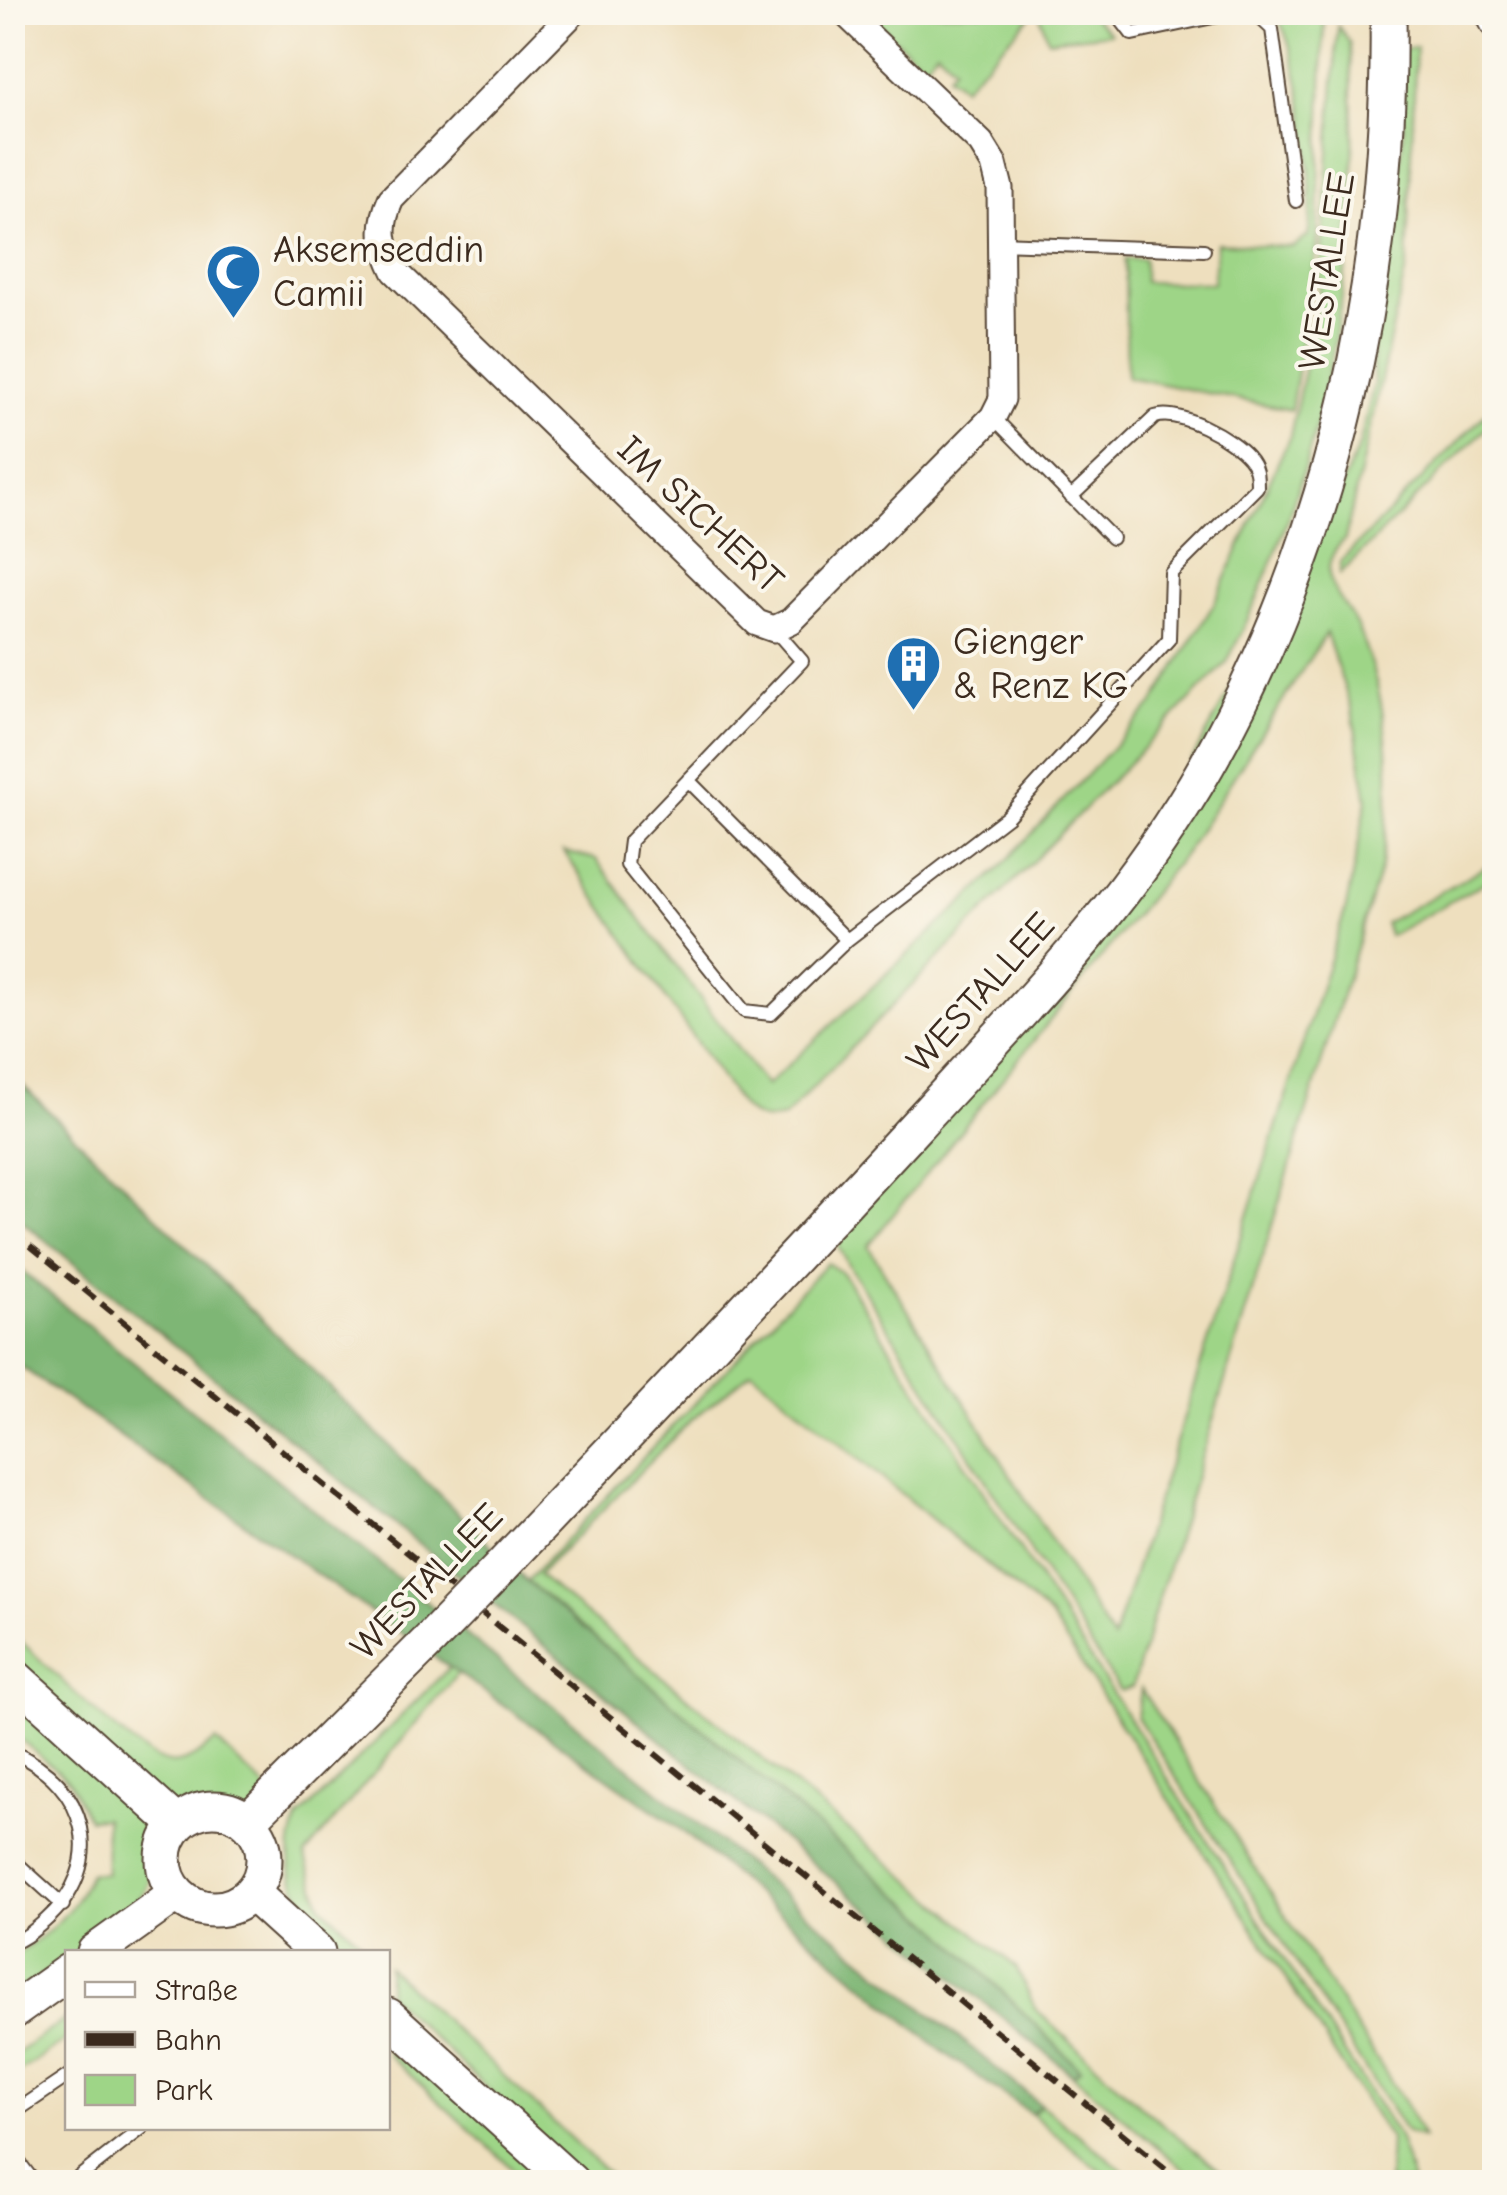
<svg xmlns="http://www.w3.org/2000/svg" width="1507" height="2195" font-family="'Comic Neue',sans-serif">
	<style>
		.green { fill: #9ed587; stroke: #6c8052; stroke-width: 2.5; fill-rule: evenodd }
		.forest { fill: #7eb674; stroke: #5c7049; stroke-width: 2.5 }
		.lines { fill: none; stroke-linecap: round; stroke-linejoin: round }
		.lane-casing { stroke: #564536; stroke-width: 16 }
		.street-casing { stroke: #564536; stroke-width: 29 }
		.secondary-casing { stroke: #564536; stroke-width: 39 }
		.lane { stroke: #fff; stroke-width: 12 }
		.street { stroke: #fff; stroke-width: 25 }
		.secondary { stroke: #fff; stroke-width: 35 }
		.rail { stroke: #3b2a1e; stroke-width: 6; stroke-dasharray: 15 8; stroke-linecap: butt }
		.secondary-bridge-casing { stroke: #564536; stroke-width: 39; stroke-linecap: butt }
		.secondary-bridge { stroke: #fff; stroke-width: 35 }
		.labels { text-anchor: middle; stroke-width: 8; stroke-linejoin: round; paint-order: stroke }
		.poi-label { font-size: 38px; fill: #3b2a1e; stroke: #fbf7ec; text-anchor: start }
		.street-label { font-size: 38px; fill: #3b2a1e; stroke: #fbf7ec }
	</style>
	<rect width="100%" height="100%" fill="#fbf7ec"/>
	<filter id="ink" filterUnits="userSpaceOnUse"><feTurbulence type="fractalNoise" baseFrequency=".01" numOctaves="2"/><feDisplacementMap in="SourceGraphic" scale="20" xChannelSelector="R" yChannelSelector="G"/><feConvolveMatrix kernelMatrix="1 2 1 2 8 2 1 2 1" color-interpolation-filters="sRGB"/></filter>
	<filter id="wash" filterUnits="userSpaceOnUse"><feTurbulence type="fractalNoise" baseFrequency=".0048" numOctaves="4" result="noise"/><feDisplacementMap in="SourceGraphic" scale="40" xChannelSelector="R" yChannelSelector="G"/><feGaussianBlur stdDeviation="2.25" result="paint"/><feColorMatrix in="noise" values="0 0 0 0 0 0 0 0 0 0 0 0 0 0 0 0 0 1.4 0 .05"/><feComposite in="paint" operator="in"/></filter>
	<g filter="url(#wash)">
		<rect width="100%" height="100%" fill="#eedfbe"/>
		<path class="green" d="M865,13L1034,12V13L963,87L948,75L954,66L937,50L924,65Z
			M1039,13H1089L1110,33L1048,40Z
			M1274,13H1320L1324,19L1317,249L1291,410L1127,377L1125,259H1144V282L1213,283L1217,243L1293,247L1308,236C1317,191 1302,47 1274,13Z
			M1338,26L1350,43C1351,86 1355,130 1353,172C1347,343 1304,510 1227,662L784,1117C764,1122 756,1120 741,1106L564,852L596,859L766,1086L997,871L1153,704L1214,604L1290,436L1318,305Z
			M1416,47L1407,264L1345,539C1336,547 1328,560 1329,573C1332,594 1350,610 1358,629C1390,703 1395,787 1381,866L1132,1687L1120,1691L850,1268L838,1247L839,1225L1082,961L1335,499L1359,446L1374,383L1372,349L1390,249L1404,129L1402,50ZM1326,633L1352,710L1367,800L1346,908L1113,1640L868,1246L1185,853Z
			M1494,405V420L1340,574V562Z
			M1494,862V877L1389,936L1385,923Z
			M827,1263L842,1273L1398,2136L1413,2182H1388L1390,2139L1050,1616L752,1371L690,1421L538,1575L1016,1967L1036,2010L1143,2108L1234,2182H1199L1073,2075L1079,2068L939,1929L527,1581Z
			M13,1634C42,1660 135,1757 168,1763C186,1766 203,1751 216,1741L274,1796L248,1821C221,1805 202,1807 177,1824L13,1675Z
			M451,1666L459,1672L305,1855L321,1905L372,1952H344L296,1908L301,1895C286,1875 288,1841 298,1819Z
			M1141,1689L1406,2105L1423,2138L1406,2132L1137,1717Z
			M12,1692C49,1727 111,1775 140,1813C158,1836 157,1878 139,1899C105,1940 55,1965 13,1995V1957C49,1934 73,1913 90,1873L106,1874L105,1818L88,1819L69,1781L13,1733Z
			M388,1967L617,2182H586L388,1995Z
			M67,2018V2039L13,2076V2056Z
			M388,2031L557,2182H527L388,2055Z
			M1041,2105L1138,2182H1114L1031,2114Z"/>
		<path class="forest" d="M12,1075L527,1581L939,1929L1080,2069L1073,2075L13,1214Z
			M12,1263L1041,2105L1031,2114L938,2048L679,1828L13,1361Z"/>
	</g>
	<g filter="url(#ink)">
		<g class="lines">
			<defs>
				<path id="lane" d="M1115,12L1132,34L1237,12
					M1247,12L1258,16L1272,29L1296,201
					M1000,243L1204,250
					M993,417L1112,538
					M774,629L802,661L630,841L627,865L744,1011L771,1014L847,940L1007,817L1169,639L1171,573L1257,487C1257,475 1257,467 1248,457C1232,438 1179,409 1155,417L1071,497
					M688,780L847,940
					M12,1752C89,1784 108,1866 45,1921C34,1930 25,1939 12,1943
					M12,1859L63,1905
					M12,2114L68,2076
					M12,2153L34,2182
					M73,2182L142,2128"/>
				<path id="street" d="M574,12L391,199C378,228 382,244 395,271L757,623L774,629L791,621L993,417L1002,399L1000,188L994,164L981,143L844,12
					M1487,12L1494,25"/>
				<path id="secondary" d="M500,1568C639,1422 778,1276 915,1127C1020,1013 1130,902 1207,765C1335,537 1392,272 1388,12
					M12,1675L177,1824
					M164 1859a50 50 0 1 1 100 0a50 50 0 1 1-100 0Z
					M248,1821L431,1639
					M252,1893L317,1952
					M95,1952L176,1894
					M12,2012L68,1972
					M388,2016L571,2182"/>
			</defs>
			<use href="#lane" class="lane-casing"/>
			<use href="#street" class="street-casing"/>
			<use href="#secondary" class="secondary-casing"/>
			<use href="#lane" class="lane"/>
			<use href="#street" class="street"/>
			<use href="#secondary" class="secondary"/>
			<path class="rail" d="M12,1231L1182,2182"/>
			<defs>
				<path id="secondary-bridge" d="M431,1639L500,1568"/>
			</defs>
			<use href="#secondary-bridge" class="secondary-bridge-casing"/>
			<use href="#secondary-bridge" class="secondary-bridge"/>
		</g>
	</g>
	<defs>
		<symbol id="mosque-pin" viewBox="-11 -11 22 30"><path d="M0 17L-7.5 6A9.5 9.5 0 1 1 7.5 6Z" fill="#1f6fb2" stroke="#fbf7ec"/><path d="M3.5-4.9A6 6 0 1 0 3.5 4.9A5 5 0 1 1 3.5-4.9Z" fill="#fff"/></symbol>
		<symbol id="building-pin" viewBox="-11 -11 22 30"><path d="M0 17L-7.5 6A9.5 9.5 0 1 1 7.5 6Z" fill="#1f6fb2" stroke="#fbf7ec"/><path d="M-4-6H4V6H1V3H-1V6H-4ZM-2.5-4.3h1.7v1.8h-1.7ZM.8-4.3h1.7v1.8H.8ZM-2.5-1h1.7V.8h-1.7ZM.8-1h1.7V.8H.8Z" fill="#fff"/></symbol>
	</defs>
	<g fill-rule="evenodd">
		<use href="#mosque-pin" x="202" y="240" width="63" height="86"/>
		<use href="#building-pin" x="882" y="632" width="63" height="86"/>
	</g>
	<g class="labels">
		<g class="poi-label">
			<text x="273" y="262">Aksemseddin<tspan x="273" dy="44">Camii</tspan></text>
			<text x="953" y="654">Gienger<tspan x="953" dy="44">&amp; Renz KG</tspan></text>
		</g>
		<g class="street-label">
			<text transform="translate(1326 271) rotate(-81)" y="13">WESTALLEE</text>
			<text transform="translate(701 514) rotate(43)" y="13">IM SICHERT</text>
			<text transform="translate(980 992) rotate(-48)" y="13">WESTALLEE</text>
			<text transform="translate(426 1581) rotate(-46)" y="13">WESTALLEE</text>
		</g>
	</g>
	<rect width="1507" height="2195" fill="none" stroke="#fbf7ec" stroke-width="50"/>
	<rect x="65" y="1950" width="325" height="180" fill="#fbf7ec" stroke="#aea59a" stroke-width="2.5"/>
	<rect x="85" y="1982" width="50" height="15" fill="#ffffff" stroke="#aea59a" stroke-width="2.5"/>
	<text x="155" y="2000" font-size="30" fill="#3b2a1e">Straße</text>
	<rect x="85" y="2032" width="50" height="15" fill="#3b2a1e" stroke="#aea59a" stroke-width="2.5"/>
	<text x="155" y="2050" font-size="30" fill="#3b2a1e">Bahn</text>
	<rect x="85" y="2075" width="50" height="30" fill="#9ed587" stroke="#aea59a" stroke-width="2.5"/>
	<text x="155" y="2100" font-size="30" fill="#3b2a1e">Park</text>
</svg>
